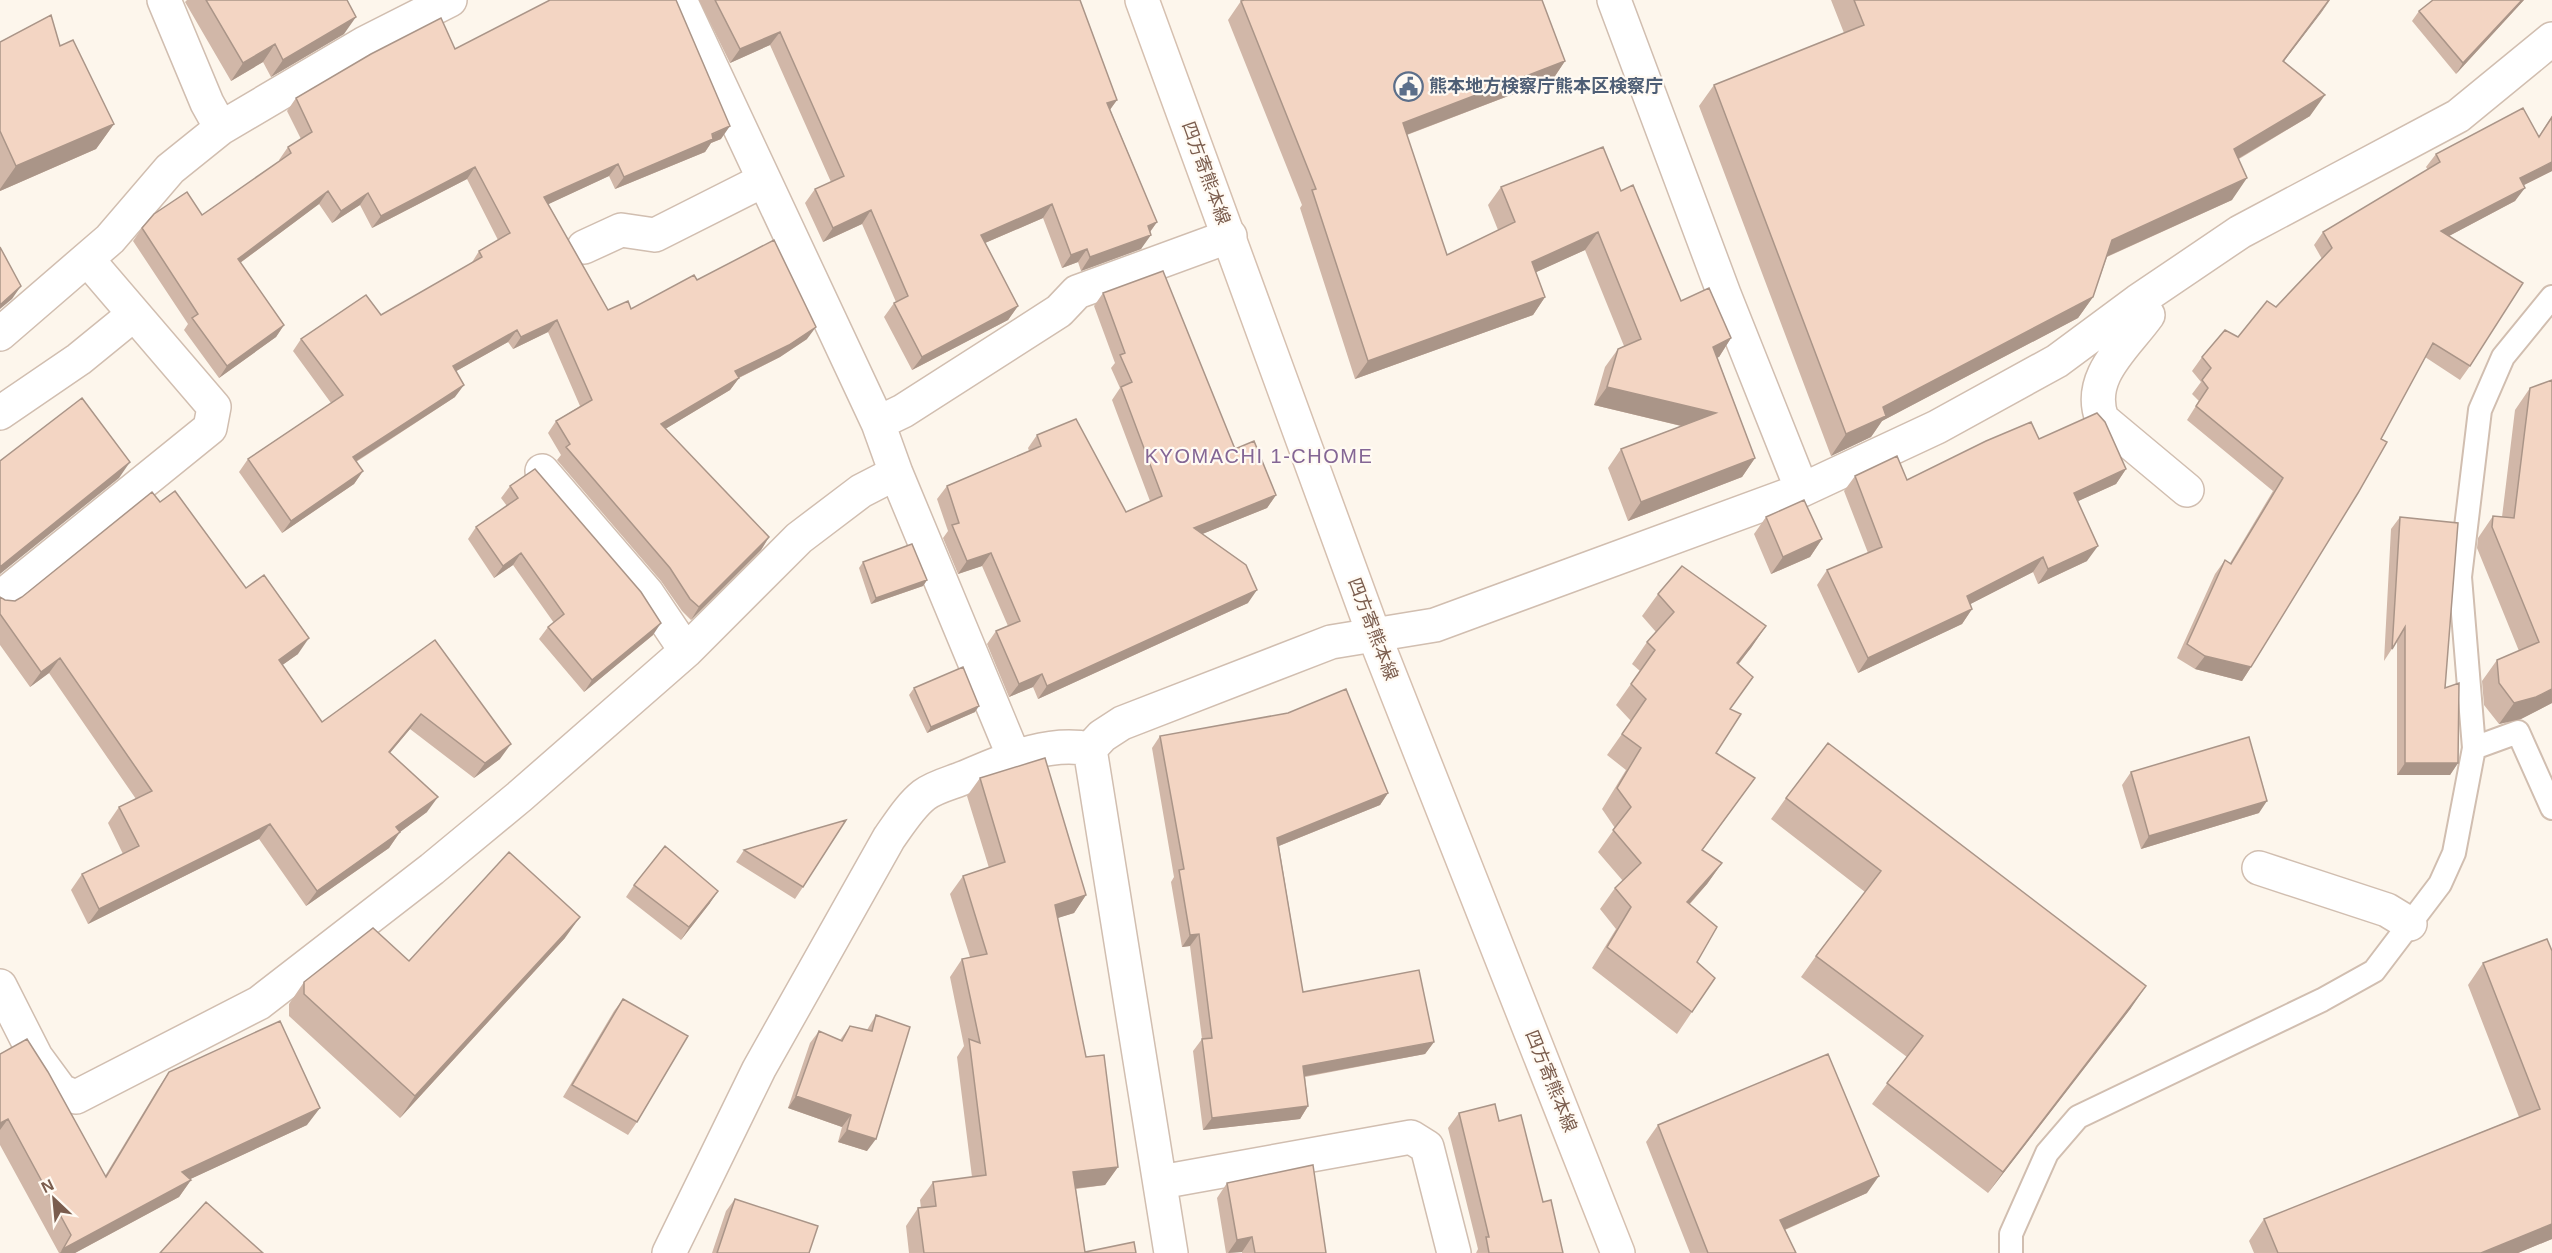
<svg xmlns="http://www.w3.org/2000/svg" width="2552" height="1253" font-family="Arial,'Noto Sans JP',sans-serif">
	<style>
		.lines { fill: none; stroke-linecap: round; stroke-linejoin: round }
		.service-casing { stroke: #d1beb0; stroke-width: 26 }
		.minor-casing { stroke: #d1beb0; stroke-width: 36 }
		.secondary-casing { stroke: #d6c0b0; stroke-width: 36 }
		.service { stroke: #fff; stroke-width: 22 }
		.minor { stroke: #fff; stroke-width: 33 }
		.secondary { stroke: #fff; stroke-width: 33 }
		.wall { fill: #d1b7a8 }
		.shaded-wall { fill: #aa9588 }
		.building { fill: #f3d5c3; stroke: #aa9588; stroke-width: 1.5 }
		.labels { text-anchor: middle; stroke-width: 4.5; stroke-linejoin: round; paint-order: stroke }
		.service-label { font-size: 18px; font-weight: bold; fill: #4e5e75; stroke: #fffaf3; text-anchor: start }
		.street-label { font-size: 18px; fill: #7a5c4d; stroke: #fffaf3 }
		.neighbourhood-label { font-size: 20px; letter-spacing: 1.5px; fill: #846695; stroke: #fffaf3 }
	</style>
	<rect width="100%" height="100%" fill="#fdf6ec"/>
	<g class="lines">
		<defs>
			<path id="service" d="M2474,748L2518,732L2552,808
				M2011,1253V1234L2047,1153L2078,1117L2322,1000L2374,971L2440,884L2454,853L2474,748L2460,577L2480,410L2503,357L2552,297"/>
			<path id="minor" d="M164,0L207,103L221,128
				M680,0L878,423L896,473L1014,757
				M1614,0L1724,294L1802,490
				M584,247L621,230L655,235L764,180
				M2138,301L2148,315C2125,347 2086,377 2102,419L2187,490
				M0,334L110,239L170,169L221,128L365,43L450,0
				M0,413L79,359L133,315
				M878,423L903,411L1059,311L1077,292L1230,236
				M542,471L647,593L686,651
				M0,598L210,428L214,407L88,260
				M1090,749L1102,736L1122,723L1331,642L1435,625L1802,490L1937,427L2057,361L2138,301L2240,232L2458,116L2552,39
				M1090,749L1171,1253
				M2259,868L2387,910L2410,924
				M0,986L36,1057L61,1091L76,1097L259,1003L432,869L519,797L686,651L799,538L861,491L896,473
				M1161,1182L1411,1137L1427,1147L1454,1253
				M669,1253L759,1069L889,838C899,824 910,806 924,795C933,788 947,784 958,780C1000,763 1044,740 1090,749"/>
			<path id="secondary" d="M1142,0L1374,635L1618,1253"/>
		</defs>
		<use href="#service" class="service-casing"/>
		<use href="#minor" class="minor-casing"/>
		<use href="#secondary" class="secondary-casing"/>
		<use href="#service" class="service"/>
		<use href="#minor" class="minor"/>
		<use href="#secondary" class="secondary"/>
	</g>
	<path class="wall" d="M187,0H347L344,34L271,77L263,62L231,81L185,2Z
		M699,0H1080L1117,100L1110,109L1157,222L1150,232L1141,249L1081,271L1078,262L1062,268L1043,218L985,243L1018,306L1008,320L912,370L884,317L894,303L896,302L862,224L823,242L805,203L815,189L831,182L770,45L730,63Z
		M1831,0H2330L2284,61L2310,116L2239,159L2232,200L2107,257L2093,297L2078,318L1882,421L1871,437L1831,456L1699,106L1714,85L1844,33Z
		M2524,0L2456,74L2412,21L2419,11Z
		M1241,1L1565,61L1553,79L1407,135L1447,255L1498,230L1488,205L1501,187L1621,191L1681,301L1731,338L1719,357H1717L1755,458L1742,477L1628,521L1608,468L1621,449L1681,426L1594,405L1605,367L1618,349L1624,346L1585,250L1536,272L1545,297L1533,315L1355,379L1300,208L1302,205L1228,20Z
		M0,42L60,46L114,124L96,149L0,191Z
		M455,49L721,139L711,143L705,152L615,189L609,176L548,204L608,310L631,309L697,280L807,339L780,357L739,378L730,390L665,429L769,537L761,550L691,620L682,611L661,581L557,460L561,455L548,433L556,421L580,406L548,332L513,349L508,342L456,371L455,397L356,462L363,471L354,484L282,533L239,472L248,459L331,403L293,351L301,339L381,315L471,264L479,251L498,240L467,179L372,228L360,205L332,223L319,204L240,263L284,325L276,337L219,378L184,330L188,324L133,241L142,228L202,215L280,161L279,160L288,147L301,139L287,111L296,98Z
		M2552,116V171L2524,185L2515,201L2449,236L2470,366L2460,380L2425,357L2251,667L2242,681L2195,669L2177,658L2215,574L2225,560L2230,563L2273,491L2187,420L2199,401L2192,394L2201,382L2192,371L2202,357L2238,337L2276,307L2322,259L2314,245L2323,232L2428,170L2426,167L2436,154L2539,136Z
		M1103,293L1276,495L1267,508L1202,534L1248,603L1038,699L1033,687L1009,697L987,644L996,631L1008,626L982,566L958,574L943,538L948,531L937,499L947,486L1029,451L1028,448L1037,435L1126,512L1150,501L1112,400L1120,388L1111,368L1115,363L1094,306Z
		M2530,388L2552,703L2521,719L2499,724L2484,705L2482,681L2497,660L2519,651L2477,548L2478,538L2493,516L2502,517L2515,410Z
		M2039,439L2126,469L2116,484L2078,501L2087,561L2038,584L2033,572L1970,604L1972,609L1962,624L1858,673L1817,585L1827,570L1868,553L1844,491L1855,476L1907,480Z
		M510,486L653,635L584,692L539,639L548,627L554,623L513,565L494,578L468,539L476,527L507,506L501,498Z
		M160,502L246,588L298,654L282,665L322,722L435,640L500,759L474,778L410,729L390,753L427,812L400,832L389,848L306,906L259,839L88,924L71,890L82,874L123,854L108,823L119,807L136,799L49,673L30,687L0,645V597L5,600L15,601L22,597Z
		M1766,517L1822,539L1810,557L1771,574L1754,534Z
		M2400,517L2458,763L2450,775H2397V641L2384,661L2391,529Z
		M863,562L927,580L923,586L871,604L859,568Z
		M1658,594L1766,626L1739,664L1730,709L1716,753L1755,778L1702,851L1722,863L1707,884L1690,904L1697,962L1715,978L1677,1034L1592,968L1616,929L1600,909L1615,888L1623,881L1598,852L1615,828L1602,809L1626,770L1607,755L1631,721L1616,705L1640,671L1632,664L1647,642L1656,632L1642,616Z
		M914,688L975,712L927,733L909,695Z
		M1160,736L1388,793L1380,805L1279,846L1303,992L1434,1042L1425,1054L1305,1077L1308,1106L1300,1119L1203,1130L1193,1051L1202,1039L1190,946L1182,947L1171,882L1174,877L1152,748Z
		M2131,772L2259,813L2141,849L2122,785Z
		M980,778L1086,895L1074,913L1057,918L1086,1057L1118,1167L1105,1185L1076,1189L1085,1252L1136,1253H909L906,1226L918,1208H921L920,1200L933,1182L972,1177L957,1057L964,1046L950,977L962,959L970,957L950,894L963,876L989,868L967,796Z
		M1786,798L2131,1008L1988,1193L1872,1104L1907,1057L1801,977L1816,956L1865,892L1771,819Z
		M744,850L803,887L795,899L736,862Z
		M634,885L710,903L681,940L626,897Z
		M565,938L400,1118L289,1016V1004L304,982L409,961Z
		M2552,951V1239L2518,1253H2254L2249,1241L2264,1219L2519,1117L2468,985L2483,963Z
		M623,999L637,1122L628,1135L563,1097L614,1011Z
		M876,1015L867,1151L838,1142L842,1127L788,1108L810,1043L819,1031L840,1040L850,1026L867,1030Z
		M0,1054L105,1176L157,1090L169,1072L307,1125L190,1179L191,1180L179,1197L75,1253H59L0,1145Z
		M1459,1113L1499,1121L1543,1202L1563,1253H1476L1478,1249L1448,1128Z
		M1658,1125L1867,1193L1785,1230L1796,1253H1690L1646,1142Z
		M1227,1183L1326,1253H1242V1252L1226,1253L1217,1198Z
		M735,1199L809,1253H712L726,1211Z"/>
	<path class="shaded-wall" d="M2330,0L2321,13L2268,82L2283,61Z
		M2522,0H2524L2456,74L2463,63Z
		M356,17L344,34L271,77L283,60Z
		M780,32L770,45L730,63L740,49Z
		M275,44L263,62L231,81L243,63Z
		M1565,61L1553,79L1390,141L1403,123Z
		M2325,95L2310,116L2219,170L2234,149Z
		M1117,100L1107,114V103Z
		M114,124L96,149L0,191V189L16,166Z
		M730,126L721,139L711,143L705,152L615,189L624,177Z
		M2552,162V171L2510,192L2520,178Z
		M618,164L609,176L536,210L544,197Z
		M475,167L467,179L372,228L381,216Z
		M2247,178L2232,200L2097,261L2112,240Z
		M2525,188L2515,201L2432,245L2441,231Z
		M328,191L319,204L229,271L238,259Z
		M368,193L360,205L332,223L341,211Z
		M1052,204L1043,218L971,249L981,235Z
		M871,210L862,224L823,242L833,228Z
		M1157,222L1147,236L1151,235L1141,249L1081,271L1090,257L1148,226Z
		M1598,232L1585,250L1519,280L1532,262Z
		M1087,249L1078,262L1062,268L1071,255Z
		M21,286L12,299L0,309V305Z
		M1545,297L1533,315L1355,379L1368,361Z
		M2093,297L2078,318L1882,421L1871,437L1831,456L1846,434L1883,407Z
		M1018,306L1008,320L912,370L922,357Z
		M557,320L548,332L513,349L521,337Z
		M284,325L276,337L219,378L227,366Z
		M816,327L807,339L780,357L726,384L735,371Z
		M517,330L508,342L444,378L453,366Z
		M1731,338L1719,357L1700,365L1713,347Z
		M739,378L730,390L652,437L661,424Z
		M464,385L455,397L344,469L353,457Z
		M1607,387L1716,413L1703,431L1594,405Z
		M1755,458L1742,477L1628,521L1641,502Z
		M130,462L119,478L0,574V567Z
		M2126,469L2116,484L2063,508L2074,493Z
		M363,471L354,484L282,533L291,521Z
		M1276,495L1267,508L1185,541L1194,528Z
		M769,537L761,550L691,620L699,607Z
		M1822,539L1810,557L1771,574L1783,557Z
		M2098,546L2087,561L2038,584L2048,569Z
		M521,553L513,565L494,578L503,566Z
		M991,553L982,566L958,574L967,561Z
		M2043,557L2033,572L1957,611L1967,596Z
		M927,580L923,586L871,604L876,598Z
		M1257,590L1248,603L1038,699L1047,686Z
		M1972,609L1962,624L1858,673L1868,658Z
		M661,623L653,635L584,692L592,680Z
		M1766,626L1751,648L1722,684L1737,663Z
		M309,638L298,654L267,676L279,660Z
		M2205,656L2251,667L2242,681L2195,669Z
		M60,658L49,673L30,687L41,672Z
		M1042,674L1033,687L1009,697L1019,684Z
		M2552,689V703L2521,719L2499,724L2514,703Z
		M979,706L975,712L927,733L931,727Z
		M421,714L410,729L378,767L389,752Z
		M511,744L500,759L474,778L485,763Z
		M2405,763H2458L2450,775H2397Z
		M1388,793L1380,805L1269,850L1277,838Z
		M438,797L427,812L396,835L400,832L389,848L306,906L317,891L396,827Z
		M2267,801L2259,813L2141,849L2149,836Z
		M270,824L259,839L88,924L99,909Z
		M1722,863L1707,884L1672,923L1687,902Z
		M718,891L710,903L681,940L689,927Z
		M1086,895L1074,913L1042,923L1055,905Z
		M580,917L565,938L400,1118L415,1096Z
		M1199,934L1190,946L1182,947L1190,935Z
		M2146,986L2131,1008L1988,1193L2003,1172Z
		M1434,1042L1425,1054L1295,1078L1303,1066Z
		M796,1096L851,1115L842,1127L788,1108Z
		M1308,1106L1300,1119L1203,1130L1212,1118Z
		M320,1108L307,1125L169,1189L182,1172Z
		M8,1119L0,1130V1123Z
		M847,1130L876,1139L867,1151L838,1142Z
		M1118,1167L1105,1185L1061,1190L1073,1172Z
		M1879,1176L1867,1193L1768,1237L1780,1220Z
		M191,1180L179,1197L75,1253H60L63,1249Z
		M2552,1224V1239L2518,1253H2481Z
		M1252,1237L1242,1252L1228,1253L1237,1240Z"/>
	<path class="building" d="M206,0H347L356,17L283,60L275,44L243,63Z
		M550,0H676L730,126L712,134L713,139L624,177L618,164L544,197L608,310L628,301L631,309L694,275L697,280L774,240L816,327L789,345L735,371L739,378L661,424L769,537L699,607L690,599L670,568L566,447L570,444L556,421L592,400L557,320L521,337L517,330L453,366L464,385L353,457L363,471L291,521L248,459L343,395L301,339L366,295L381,315L482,257L479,251L510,233L475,167L381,216L368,193L341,211L328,191L238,259L284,325L227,366L192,318L198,314L142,228L154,214L187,192L202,215L291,153L288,147L312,132L296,98L371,54L441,18L455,49Z
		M715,0H1080L1117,100L1107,103L1157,222L1148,226L1151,235L1090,257L1087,249L1071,255L1052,204L981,235L1018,306L922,357L894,303L908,296L871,210L833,228L815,189L844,176L780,32L740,49Z
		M1244,0H1542L1565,61L1403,123L1447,255L1515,222L1501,187L1603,147L1621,191L1633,185L1681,301L1709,288L1731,338L1713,347L1755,458L1641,502L1621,449L1716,413L1607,387L1618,349L1641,339L1598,232L1532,262L1545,297L1368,361L1312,190L1316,189L1241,1Z
		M1854,0H2329L2283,61L2325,95L2234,149L2247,178L2112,240L2093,297L1883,407L1886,416L1846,434L1714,85L1864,25Z
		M2433,0H2522L2463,63L2419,11Z
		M51,15L60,46L73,40L114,124L16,166L0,131V42Z
		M2523,108L2539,137L2552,117V162L2520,178L2525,188L2441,231L2523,283L2470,366L2433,343L2381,439L2387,442L2358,493L2251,667L2205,656L2187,644L2225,560L2231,564L2283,478L2196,406L2208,388L2202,380L2211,368L2202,357L2225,330L2238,337L2267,301L2276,307L2332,248L2323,232L2440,162L2436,154Z
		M0,247L21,286L0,305Z
		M1163,271L1235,449L1254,441L1276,495L1194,528L1246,565L1257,590L1047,686L1042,674L1019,684L996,631L1020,621L991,553L967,561L952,525L959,523L947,486L1041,446L1037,435L1076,419L1126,512L1162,496L1121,387L1132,382L1120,355L1125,353L1103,293Z
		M2552,380V689L2536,697L2514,703L2499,683L2497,660L2539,642L2492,527L2493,516L2514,518L2530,388Z
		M82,398L130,462L0,567V461Z
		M2097,413L2105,422L2126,469L2074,493L2098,546L2048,569L2043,557L1967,596L1972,609L1868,658L1827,570L1882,547L1855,476L1897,456L1907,480L1986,441L2031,422L2039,439Z
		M535,469L641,592L661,623L592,680L548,627L564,614L521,553L503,566L476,527L518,498L510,486Z
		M175,491L246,588L264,575L309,638L279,660L322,722L435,640L511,744L485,763L421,714L389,752L438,797L396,827L400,832L317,891L270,824L99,909L82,874L139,846L119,807L152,791L60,658L41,672L0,614V597L5,600L15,601L22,597L152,492L160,502Z
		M1804,500L1822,539L1783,557L1766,517Z
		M2400,517L2458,523L2445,688L2459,683L2458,763H2405V627L2392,649Z
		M912,544L927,580L876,598L863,562Z
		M1682,566L1766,626L1737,663L1753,677L1730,709L1741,714L1716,753L1755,778L1702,850L1722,863L1687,902L1717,927L1697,962L1715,978L1692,1012L1607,947L1631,907L1615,888L1641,863L1613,830L1631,807L1617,788L1641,748L1622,734L1646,699L1631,684L1655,650L1647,642L1674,612L1658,594Z
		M963,667L979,706L931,727L914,688Z
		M1346,689L1388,793L1277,838L1303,992L1419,970L1434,1042L1303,1066L1308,1106L1212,1118L1202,1039L1212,1038L1199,934L1190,935L1179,870L1184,869L1160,736L1288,713Z
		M2249,737L2267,801L2149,836L2131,772Z
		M1828,743L2146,986L2003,1172L1887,1083L1923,1036L1816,956L1881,871L1786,798Z
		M1045,758L1086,895L1055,905L1086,1057L1104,1055L1118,1167L1073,1172L1085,1252L1134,1242L1136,1253H924L918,1208L936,1206L933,1182L986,1175L969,1039L980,1043L962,959L987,954L963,876L1005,862L980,778Z
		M846,820L803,887L744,850L801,833Z
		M665,846L718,891L689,927L634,885Z
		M509,852L580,917L415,1096L304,994V982L373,928L409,961Z
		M2547,939L2552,951V1224L2481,1253H2278L2264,1219L2540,1109L2483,963Z
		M623,999L688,1036L637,1122L572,1085Z
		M876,1015L910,1027L876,1139L847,1130L851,1115L796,1096L819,1031L842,1041L850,1026L872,1031Z
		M280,1021L320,1108L182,1172L191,1180L63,1249L71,1235L8,1119L0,1123V1054L27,1039L48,1072L106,1177L169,1072Z
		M1828,1054L1879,1176L1780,1220L1796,1253H1708L1658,1125Z
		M1495,1104L1499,1121L1521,1115L1543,1202L1551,1200L1563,1253H1489L1486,1237H1489L1459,1113Z
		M1313,1165L1326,1253H1255L1252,1237L1237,1240L1227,1183Z
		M735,1199L818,1226L809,1253H717Z
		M206,1202L263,1253H160Z"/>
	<defs>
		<symbol id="civic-ring" viewBox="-11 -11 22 22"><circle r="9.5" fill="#fffaf3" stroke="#5c6f8a" stroke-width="1.5"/><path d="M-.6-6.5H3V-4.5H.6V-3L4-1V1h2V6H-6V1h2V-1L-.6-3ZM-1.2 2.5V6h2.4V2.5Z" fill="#5c6f8a"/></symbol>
	</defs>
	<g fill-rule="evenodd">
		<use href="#civic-ring" x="1392" y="70" width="33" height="33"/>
	</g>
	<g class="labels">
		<g class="service-label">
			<text x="1429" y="92">熊本地方検察庁熊本区検察庁</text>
		</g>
		<g class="street-label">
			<text transform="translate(1206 173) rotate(70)" y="6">四方寄熊本線</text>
			<text transform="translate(1373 629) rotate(69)" y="6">四方寄熊本線</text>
			<text transform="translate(1551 1081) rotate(68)" y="6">四方寄熊本線</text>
		</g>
		<g class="neighbourhood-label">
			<text x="1259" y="463">KYOMACHI 1-CHOME</text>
		</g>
	</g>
	<g transform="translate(54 1199) rotate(334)" stroke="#fffaf3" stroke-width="4.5" paint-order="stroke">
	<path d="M0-4.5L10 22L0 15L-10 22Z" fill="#7a5c4d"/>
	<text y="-9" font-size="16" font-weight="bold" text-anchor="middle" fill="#7a5c4d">N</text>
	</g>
</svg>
